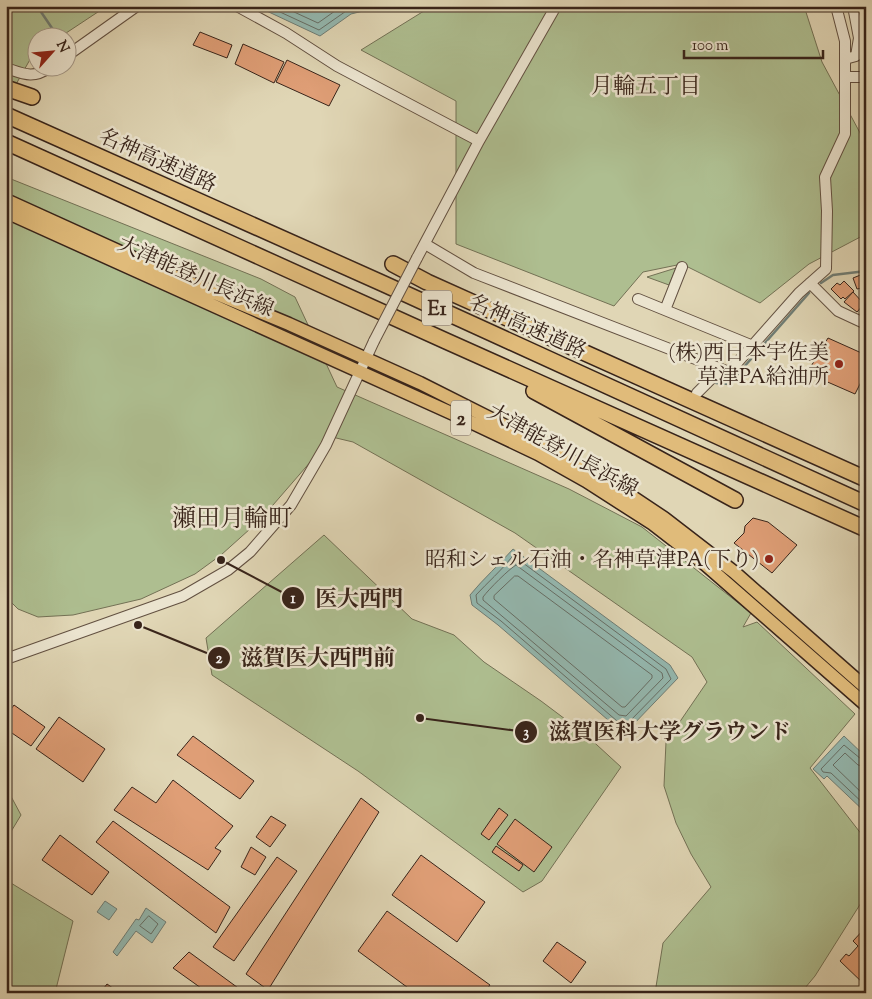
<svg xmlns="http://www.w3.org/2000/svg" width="872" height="999" font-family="'Sorts Mill Goudy','Noto Serif JP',serif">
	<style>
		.green { fill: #aebe90; stroke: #737155 }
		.water { fill: #94b9b1; stroke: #6f7d75 }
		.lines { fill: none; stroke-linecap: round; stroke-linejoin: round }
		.shore { stroke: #666e66; stroke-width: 1 }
		.stream { stroke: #6f7d75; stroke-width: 2.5 }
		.building { fill: #df9e76; stroke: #38241a }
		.minor-casing { stroke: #625041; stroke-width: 12 }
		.major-casing { stroke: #38241a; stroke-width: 15 }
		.highway-casing { stroke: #38241a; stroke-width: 18 }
		.minor { stroke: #ebe4cf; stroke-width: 10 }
		.major { stroke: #e0bb7a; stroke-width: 12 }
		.highway { stroke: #e0bb7a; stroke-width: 15 }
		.minor-bridge-casing { stroke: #625041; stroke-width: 12; stroke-linecap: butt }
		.minor-bridge { stroke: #ebe4cf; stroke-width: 10 }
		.poi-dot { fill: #8f2418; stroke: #ebe4cf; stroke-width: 2 }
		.labels { text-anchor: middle; stroke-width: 5; stroke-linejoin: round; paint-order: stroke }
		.shield { fill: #ebe4cf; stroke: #6e5e50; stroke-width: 1 }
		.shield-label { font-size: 20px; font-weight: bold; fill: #38241a }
		.street-label { font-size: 21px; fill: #38241a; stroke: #ebe4cf }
		.poi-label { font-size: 21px; fill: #38241a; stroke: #ebe4cf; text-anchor: end }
		.neighbourhood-label { font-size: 22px; fill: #38241a; stroke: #ebe4cf }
		.quarter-label { font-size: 24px; fill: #38241a; stroke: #ebe4cf }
		.leader { fill: none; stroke: #38241a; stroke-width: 2 }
		.callout-dot { fill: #38241a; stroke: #ebe4cf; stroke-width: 2 }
		.mark-label { font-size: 15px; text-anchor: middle; font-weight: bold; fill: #fff }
		.callout-label { font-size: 22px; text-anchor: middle; font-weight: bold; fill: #38241a; stroke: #ebe4cf; stroke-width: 5; stroke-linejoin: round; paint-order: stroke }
	</style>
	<rect width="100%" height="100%" fill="#e0d6b5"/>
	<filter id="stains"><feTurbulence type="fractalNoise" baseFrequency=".004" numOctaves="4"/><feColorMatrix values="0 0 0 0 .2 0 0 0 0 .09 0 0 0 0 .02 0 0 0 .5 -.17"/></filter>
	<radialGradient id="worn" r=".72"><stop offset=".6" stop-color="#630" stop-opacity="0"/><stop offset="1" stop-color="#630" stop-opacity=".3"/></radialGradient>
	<path class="green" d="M6,6H107L60,37L38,38L37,52L32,56L6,102Z
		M432,6H804L822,62L866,144V234L809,264L760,303L682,264L643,272L614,306L456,244V101L361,50Z
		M6,177L261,279L295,297L337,387L569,489L642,527L751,613L743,627L757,622L855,714L810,768L866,840V895L815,976L805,988L806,993H655L663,943L711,887L691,854L676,823L664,786L666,742L707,682L692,657L515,533L353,442L332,437L260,520L221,555L195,574L141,599L73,615L38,617L18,609L9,600L6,589Z
		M676,268L669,285L647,277Z
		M324,535L412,619L454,635L484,662L541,701L585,734L621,767L542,881L523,892L358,771L212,675L206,638Z
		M6,787L21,815L6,840Z
		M6,880L73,921L55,993H6Z"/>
	<path class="water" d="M256,6H383L351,14L320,36Z
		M513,549L670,665L678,678L630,728L615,726L498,625L472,605L470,595C484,578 499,565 513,549Z
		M844,736L866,757V813L827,776L824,779L813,769Z
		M105,901L117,909L109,920L97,912Z
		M146,908L166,922L152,943L136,931L117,956L113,952L136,919L139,920Z"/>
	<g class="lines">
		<path class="shore" d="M267,6L319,30L349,9L361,6
			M281,6L318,23L342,6
			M512,557H515L666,669L671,679L629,722L617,721L501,621L477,603L476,595C488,582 501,571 512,557Z
			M516,565L662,673L663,678L626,716L619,715L483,600V597C489,589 509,569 516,565Z
			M515,576H518L652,675V678L625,707H622L494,599V596Z
			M866,760L861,759L844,745L821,769L823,772L831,773L866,806
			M866,767L858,765L845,753L833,765L866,797
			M149,916L158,924L151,934L140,926Z"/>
		<path class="stream" d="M37,6L56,34
			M821,283L833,275L866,271
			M716,383L729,384L809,293"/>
	</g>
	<path class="building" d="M200,32L232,45L227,58L193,45Z
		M243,44L284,62L274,83L235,64Z
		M287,60L340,85L329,106L276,82Z
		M863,274L866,280V289L863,290L862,288L857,289L853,278Z
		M844,281L854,291L845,299L843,297L841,299L831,289L837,283L840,285Z
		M853,292L864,304L857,312L844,302Z
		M828,338L866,355V372L855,394L807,373Z
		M753,518L768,522L797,545L772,573L734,543L744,533L745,526Z
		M14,705L45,727L31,746L6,729V716Z
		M59,717L105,749L83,782L36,749Z
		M193,736L254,781L240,799L177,755Z
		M173,780L233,826L215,848L221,851L208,870L114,810L132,787L156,803Z
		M361,798L379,812L268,990L246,974Z
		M499,808L508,815L489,840L481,834Z
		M271,816L286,825L270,847L256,837Z
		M515,819L552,847L534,872L497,844Z
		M113,821L230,907L216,933L96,842Z
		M60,835L109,872L92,895L42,860Z
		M496,846L523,865L519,871L492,852Z
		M251,847L266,857L255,875L241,867Z
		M421,855L485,902L457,942L392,895Z
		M277,857L297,871L234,961L213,947Z
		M387,911L490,985L484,993H415L358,951Z
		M866,927V986L840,961L846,954L849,956L858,946L853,941Z
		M557,942L586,962L571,983L543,961Z
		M189,952L245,993H208L173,968Z
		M107,984L120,993H100Z"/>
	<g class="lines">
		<defs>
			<path id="minor" d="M237,6L286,33L337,66L479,141
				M68,55L137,6
				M845,59L856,56L859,38L853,6
				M6,68C24,74 33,79 49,68
				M845,77H866
				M425,244L474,273L729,372L799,293L826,269L827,211L825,177L845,134V41L836,6
				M417,258L479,141L556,6
				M810,283L838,311L866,324
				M638,299L753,346
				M665,310L682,267
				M697,393L721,369
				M6,659L183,596L228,570L250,552L291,505L308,476L326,445L374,341"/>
			<path id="major" d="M6,200L169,274L289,324L420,383L557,452L625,492L664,518L734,572L866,688
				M6,212L460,417L538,454L586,481L653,524L706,565L866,705"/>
			<path id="highway" d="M6,88L32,97
				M6,115L384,284L866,504
				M6,142L446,341L866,529
				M393,264L427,282L866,479
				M534,391L735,500"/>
		</defs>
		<use href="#minor" class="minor-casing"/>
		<use href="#major" class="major-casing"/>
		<use href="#highway" class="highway-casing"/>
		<use href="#minor" class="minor"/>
		<use href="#major" class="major"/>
		<use href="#highway" class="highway"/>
		<defs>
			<path id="minor-bridge" d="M374,341L417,258"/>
		</defs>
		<use href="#minor-bridge" class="minor-bridge-casing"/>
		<use href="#minor-bridge" class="minor-bridge"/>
	</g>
	<g class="poi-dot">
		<circle cx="839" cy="364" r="5"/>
		<circle cx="769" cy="559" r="5"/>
	</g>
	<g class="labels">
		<g class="shield">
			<rect x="422" y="290.5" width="30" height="35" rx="4"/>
			<rect x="451" y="400.5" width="20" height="35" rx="4"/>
		</g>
		<g class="shield-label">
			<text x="437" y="315">E1</text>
			<text x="461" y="425">2</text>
		</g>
		<g class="street-label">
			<text transform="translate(158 160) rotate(24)" y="7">名神高速道路</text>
			<text transform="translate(196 276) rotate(24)" y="7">大津能登川長浜線</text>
			<text transform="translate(528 326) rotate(24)" y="7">名神高速道路</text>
			<text transform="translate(563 450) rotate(29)" y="7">大津能登川長浜線</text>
		</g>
		<g class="poi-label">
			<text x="829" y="359">(株)西日本宇佐美<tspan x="829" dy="24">草津PA給油所</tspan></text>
			<text x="759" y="566">昭和シェル石油・名神草津PA(下り)</text>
		</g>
		<g class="neighbourhood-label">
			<text x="646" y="93">月輪五丁目</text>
		</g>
		<g class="quarter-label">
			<text x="232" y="526">瀬田月輪町</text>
		</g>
	</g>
	<path class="leader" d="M221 560L293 598M138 625L219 658M420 718L526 732"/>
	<g class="callout-dot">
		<circle cx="221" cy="560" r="5"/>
		<circle cx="138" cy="625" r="5"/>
		<circle cx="420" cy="718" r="5"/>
		<circle cx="293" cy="598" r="12"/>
		<circle cx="219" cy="658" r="12"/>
		<circle cx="526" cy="732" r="12"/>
	</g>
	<g class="mark-label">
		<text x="293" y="603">1</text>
		<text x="219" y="663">2</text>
		<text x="526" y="737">3</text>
	</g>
	<g class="callout-label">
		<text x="359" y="606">医大西門</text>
		<text x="318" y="665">滋賀医大西門前</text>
		<text x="670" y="739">滋賀医科大学グラウンド</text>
	</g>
	<rect width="872" height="999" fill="none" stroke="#e0d6b5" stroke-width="25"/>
	<rect x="8" y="8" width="857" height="984" fill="none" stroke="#38241a" stroke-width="2.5"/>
	<rect x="12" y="12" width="847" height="974" fill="none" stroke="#38241a"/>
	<g transform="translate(52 52) rotate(63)"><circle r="24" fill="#ebe4cf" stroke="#a39787"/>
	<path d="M0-4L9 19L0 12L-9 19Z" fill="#8f2418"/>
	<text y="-8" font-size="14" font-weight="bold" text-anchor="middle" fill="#38241a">N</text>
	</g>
	<path d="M684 50v8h139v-8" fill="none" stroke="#38241a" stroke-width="2.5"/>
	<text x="692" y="50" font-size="15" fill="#38241a" stroke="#ebe4cf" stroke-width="4" paint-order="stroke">100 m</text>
	<rect width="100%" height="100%" filter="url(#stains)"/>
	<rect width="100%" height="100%" fill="url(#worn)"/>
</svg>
